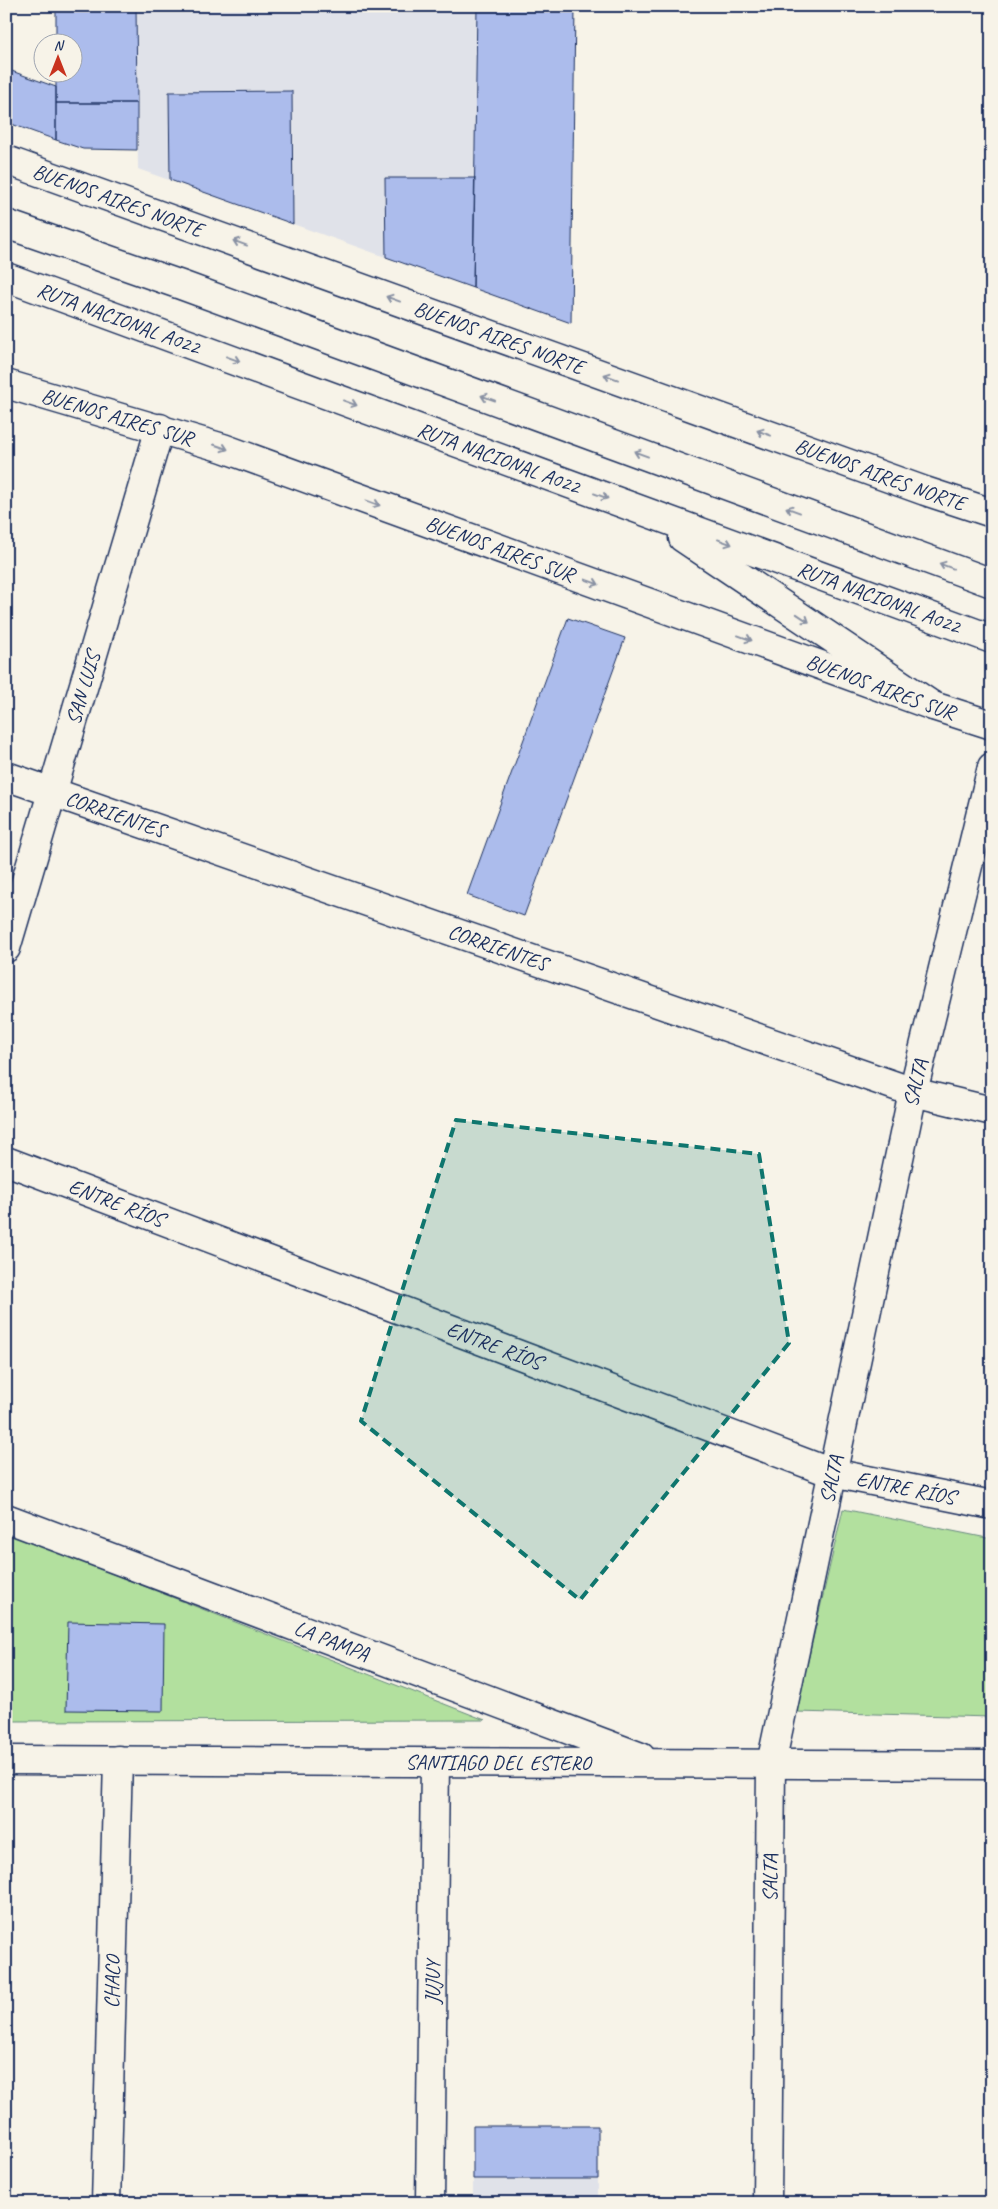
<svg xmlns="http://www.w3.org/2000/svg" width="998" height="2209" font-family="Caveat,sans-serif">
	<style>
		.built { fill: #e0e2e9 }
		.green { fill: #b2e09e; stroke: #66887e }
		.building { fill: #acbcec; stroke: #1b2f5e }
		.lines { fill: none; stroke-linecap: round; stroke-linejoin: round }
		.minor-casing { stroke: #1b2f5e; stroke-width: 31 }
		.secondary-casing { stroke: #1b2f5e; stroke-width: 31 }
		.trunk-casing { stroke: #1b2f5e; stroke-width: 31 }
		.minor { stroke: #f7f3e8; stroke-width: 28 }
		.secondary { stroke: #f7f3e8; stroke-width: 28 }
		.trunk { stroke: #f7f3e8; stroke-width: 28 }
		.oneway { stroke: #8991a3 }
		.marked { fill: #0f766e; fill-opacity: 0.2; stroke: #0f766e; stroke-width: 4; stroke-dasharray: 10 6; stroke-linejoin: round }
		.labels { text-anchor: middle; stroke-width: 4.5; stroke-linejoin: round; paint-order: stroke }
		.street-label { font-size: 21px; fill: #1b2f5e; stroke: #f7f3e8 }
	</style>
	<rect width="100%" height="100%" fill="#f7f3e8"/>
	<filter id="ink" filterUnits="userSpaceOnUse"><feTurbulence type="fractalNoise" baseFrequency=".02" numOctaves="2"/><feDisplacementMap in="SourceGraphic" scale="10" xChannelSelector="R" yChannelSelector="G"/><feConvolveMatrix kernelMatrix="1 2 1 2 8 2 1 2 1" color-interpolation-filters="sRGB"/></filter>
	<g filter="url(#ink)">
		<path class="built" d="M136,6H575L571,323L138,169Z
			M473,2126H598V2203H473Z"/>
		<path class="green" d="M843,1509L992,1539V1717L796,1712Z
			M6,1532L485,1720L6,1721Z"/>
		<path class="building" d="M56,6H136L137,103H56V72H72V42H56Z
			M477,6H575L571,323L473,288Z
			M6,69L56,87V140L6,122Z
			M292,91L293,224L170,180L169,92Z
			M56,103H137V150L83,149L56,140Z
			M385,178H475L473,288L386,257Z
			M568,618L625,638L524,916L467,895Z
			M68,1622L164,1624L163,1711L66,1710Z
			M473,2126H598V2179H473Z"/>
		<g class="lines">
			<defs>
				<g id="minor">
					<path id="s1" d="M6,776L913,1092L992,1111"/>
					<path id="s2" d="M6,948L160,428"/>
					<path id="s3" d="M6,1161L832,1473L992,1505"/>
					<path id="s4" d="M6,1518L641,1757"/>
					<path id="s5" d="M6,1760L992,1765"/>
					<path id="s6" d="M106,2203L118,1760"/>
					<path id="s7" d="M430,2203L435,1762"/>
					<path id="s8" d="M767,2203L771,1764L913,1092L992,767"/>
				</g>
				<g id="secondary">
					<path id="s9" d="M6,160L925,491L992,513"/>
					<path id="s10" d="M6,384L223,448L933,706L992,725"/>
				</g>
				<g id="trunk">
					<path d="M6,224L181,285L992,583"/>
					<path id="s11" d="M6,277L992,639"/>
					<path d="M683,538L933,706"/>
				</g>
			</defs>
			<use href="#minor" class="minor-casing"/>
			<use href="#secondary" class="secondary-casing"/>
			<use href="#trunk" class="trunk-casing"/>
			<use href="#minor" class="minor"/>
			<use href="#secondary" class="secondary"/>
			<use href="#trunk" class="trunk"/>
		</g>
		<defs><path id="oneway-shaft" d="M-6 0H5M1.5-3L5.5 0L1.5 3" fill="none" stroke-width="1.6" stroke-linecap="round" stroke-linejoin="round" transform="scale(1.25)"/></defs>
		<g class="oneway">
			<use href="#oneway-shaft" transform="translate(240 243) rotate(-160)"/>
			<use href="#oneway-shaft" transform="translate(393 299) rotate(-160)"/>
			<use href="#oneway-shaft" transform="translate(233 359) rotate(20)"/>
			<use href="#oneway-shaft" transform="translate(611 377) rotate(-160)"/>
			<use href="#oneway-shaft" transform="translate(488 398) rotate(-160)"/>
			<use href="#oneway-shaft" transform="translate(350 403) rotate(20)"/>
			<use href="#oneway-shaft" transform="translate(764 433) rotate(-160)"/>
			<use href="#oneway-shaft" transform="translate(221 447) rotate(19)"/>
			<use href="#oneway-shaft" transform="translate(641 454) rotate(-160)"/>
			<use href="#oneway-shaft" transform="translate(601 496) rotate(20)"/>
			<use href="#oneway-shaft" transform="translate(373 503) rotate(20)"/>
			<use href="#oneway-shaft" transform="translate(793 510) rotate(-160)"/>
			<use href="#oneway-shaft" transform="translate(725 542) rotate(20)"/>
			<use href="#oneway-shaft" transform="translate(946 566) rotate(-160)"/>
			<use href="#oneway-shaft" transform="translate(592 582) rotate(20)"/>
			<use href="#oneway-shaft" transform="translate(803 618) rotate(34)"/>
			<use href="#oneway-shaft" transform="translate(745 638) rotate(20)"/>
		</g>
	</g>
	<path class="marked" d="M456,1120L759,1154L789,1343L580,1600L361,1421Z"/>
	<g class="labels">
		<g class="street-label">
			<text dy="7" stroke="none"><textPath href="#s9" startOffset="119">BUENOS AIRES NORTE</textPath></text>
			<text dy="7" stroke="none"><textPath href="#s11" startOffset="120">RUTA NACIONAL A022</textPath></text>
			<text dy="7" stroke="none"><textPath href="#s9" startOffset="524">BUENOS AIRES NORTE</textPath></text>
			<text dy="7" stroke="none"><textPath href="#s10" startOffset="116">BUENOS AIRES SUR</textPath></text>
			<text dy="7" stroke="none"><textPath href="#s11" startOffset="525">RUTA NACIONAL A022</textPath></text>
			<text dy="7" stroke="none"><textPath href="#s9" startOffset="929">BUENOS AIRES NORTE</textPath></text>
			<text dy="7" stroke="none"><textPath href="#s10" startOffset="521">BUENOS AIRES SUR</textPath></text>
			<text dy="7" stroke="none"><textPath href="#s11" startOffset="930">RUTA NACIONAL A022</textPath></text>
			<text dy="7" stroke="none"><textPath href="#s10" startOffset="926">BUENOS AIRES SUR</textPath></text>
			<text dy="7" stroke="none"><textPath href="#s2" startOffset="271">SAN LUIS</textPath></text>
			<text dy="7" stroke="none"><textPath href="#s1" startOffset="116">CORRIENTES</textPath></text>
			<text dy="7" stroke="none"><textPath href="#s1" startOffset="521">CORRIENTES</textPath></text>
			<text dy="7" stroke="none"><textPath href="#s8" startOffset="1135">SALTA</textPath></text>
			<text dy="7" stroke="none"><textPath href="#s3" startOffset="118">ENTRE RÍOS</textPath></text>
			<text dy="7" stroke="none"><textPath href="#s3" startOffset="522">ENTRE RÍOS</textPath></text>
			<text dy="7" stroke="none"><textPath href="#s8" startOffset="730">SALTA</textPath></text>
			<text dy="7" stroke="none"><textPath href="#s3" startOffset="958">ENTRE RÍOS</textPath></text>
			<text dy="7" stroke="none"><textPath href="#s4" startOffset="348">LA PAMPA</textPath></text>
			<text dy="7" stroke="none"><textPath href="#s5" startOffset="492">SANTIAGO DEL ESTERO</textPath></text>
			<text dy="7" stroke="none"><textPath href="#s8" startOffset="325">SALTA</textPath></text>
			<text dy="7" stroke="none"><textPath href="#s6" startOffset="221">CHACO</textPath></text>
			<text dy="7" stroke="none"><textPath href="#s7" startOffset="221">JUJUY</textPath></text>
		</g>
	</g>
	<rect width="998" height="2209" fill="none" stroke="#f7f3e8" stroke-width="25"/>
	<rect x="12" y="12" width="973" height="2184" fill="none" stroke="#1b2f5e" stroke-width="2" filter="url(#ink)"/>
	<g transform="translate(58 58)"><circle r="24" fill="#f7f3e8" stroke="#9fa5b1"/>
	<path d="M0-4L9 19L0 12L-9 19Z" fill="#c8321e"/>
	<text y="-8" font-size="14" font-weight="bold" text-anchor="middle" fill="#1b2f5e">N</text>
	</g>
</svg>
